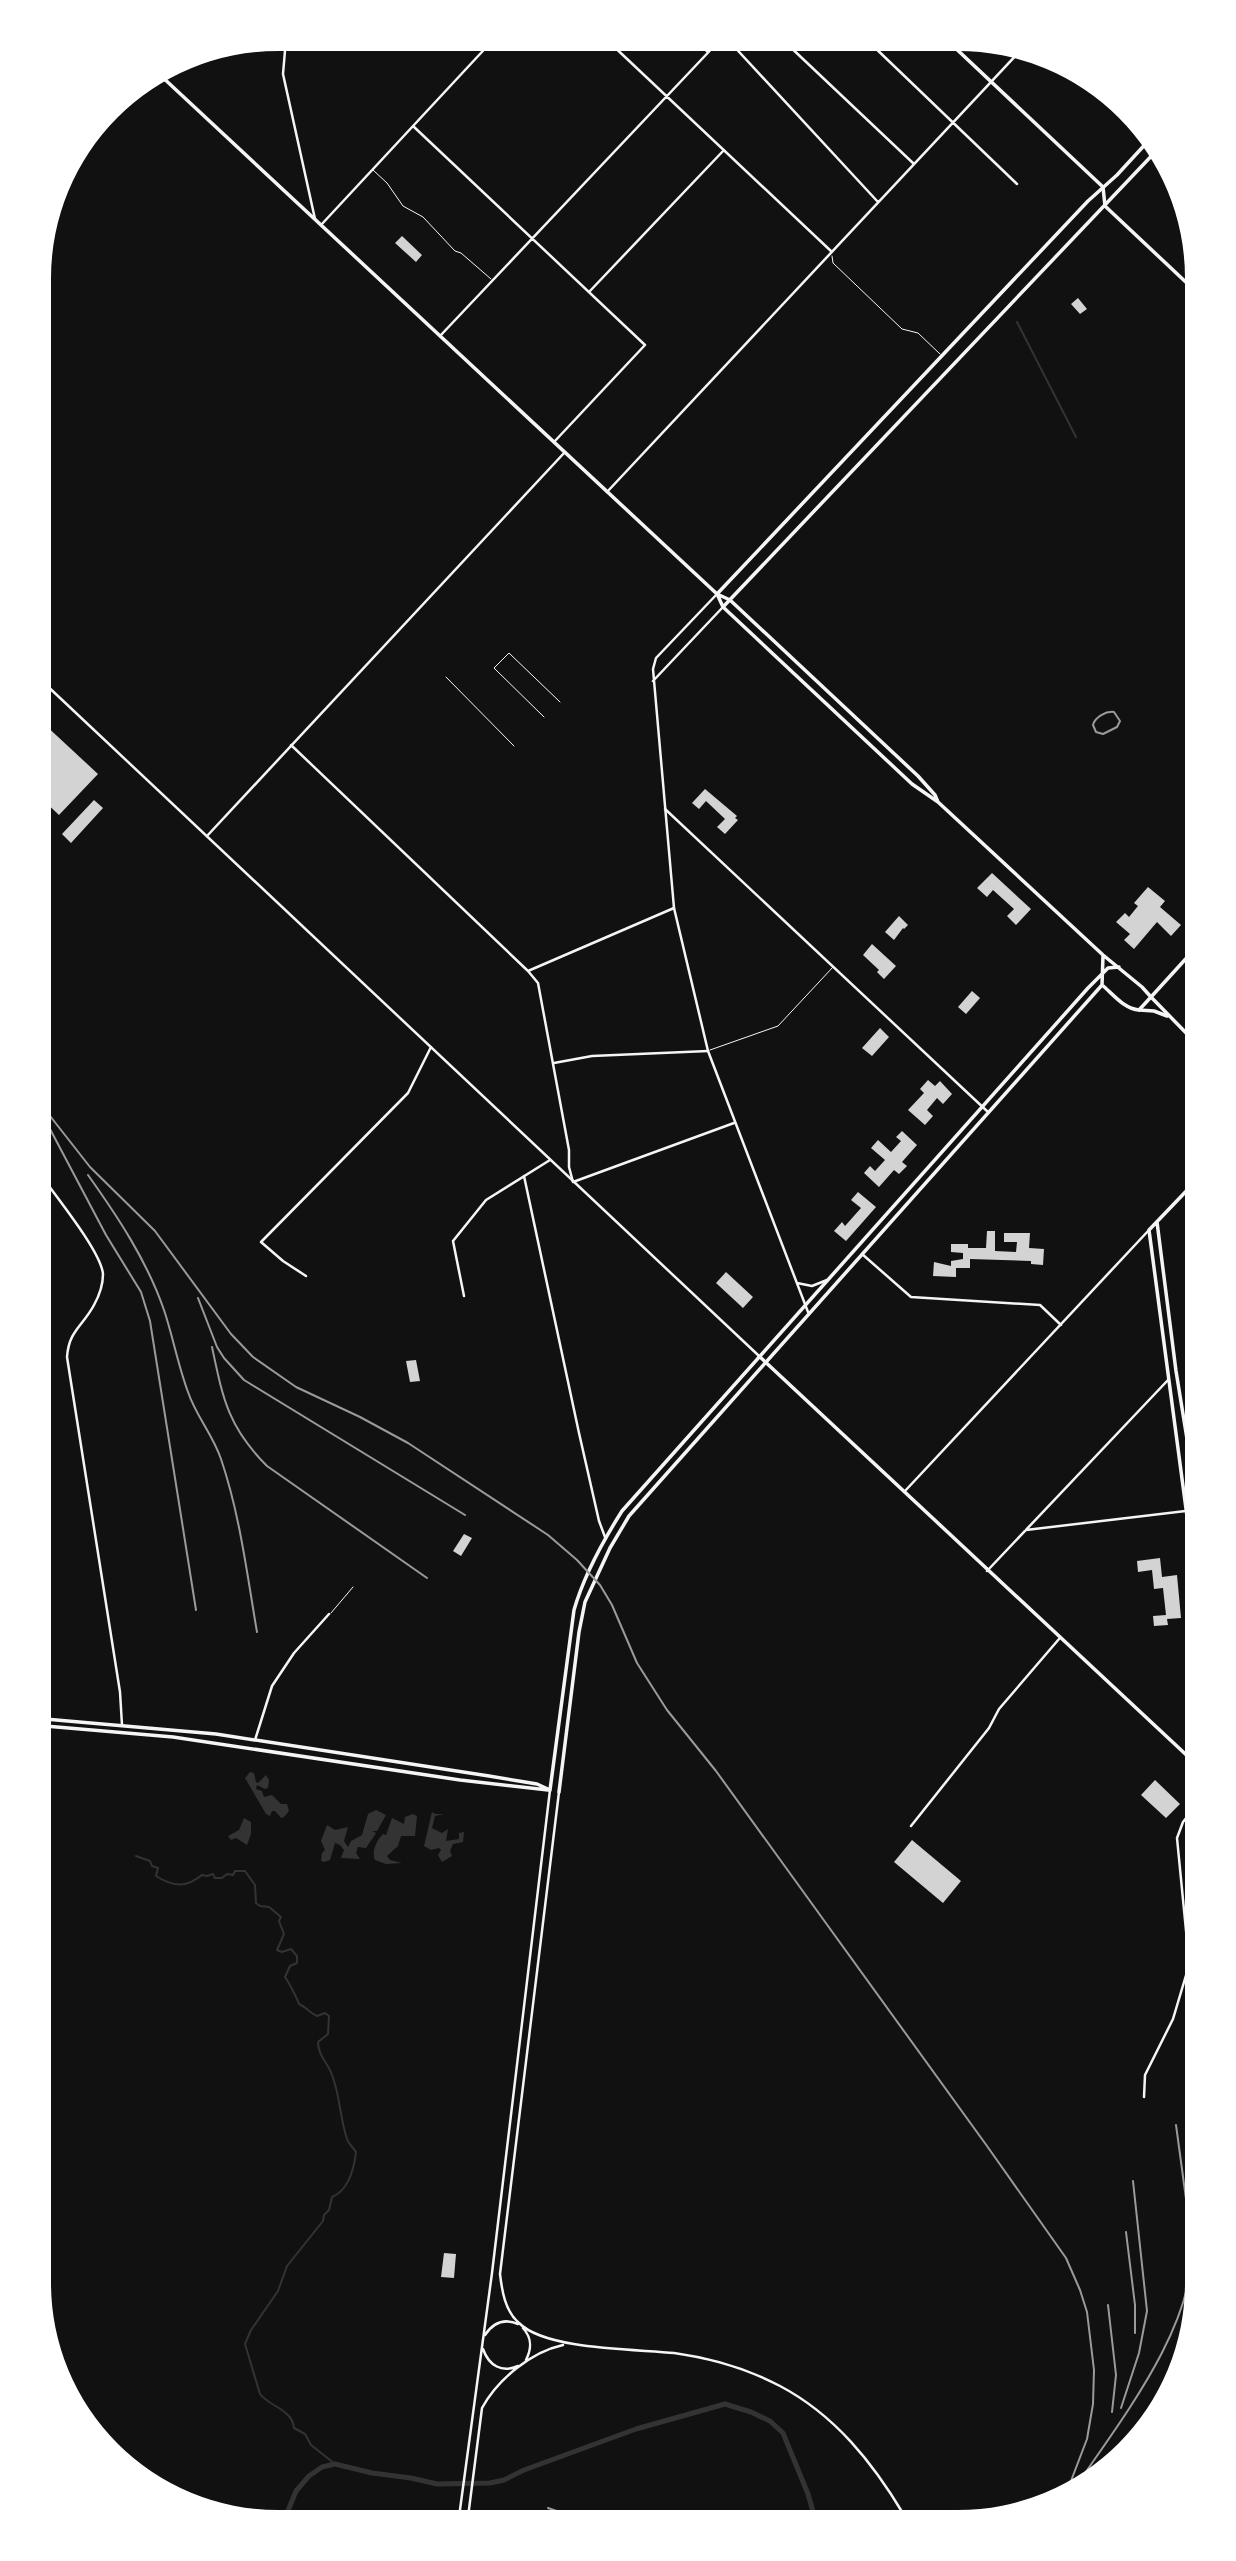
<svg xmlns="http://www.w3.org/2000/svg" width="1236" height="2561" font-family="'Nunito Sans',sans-serif">
	<style>
		.water { fill: #333 }
		.lines { fill: none; stroke-linecap: round; stroke-linejoin: round }
		.stream { stroke: #333; stroke-width: 2 }
		.canal { stroke: #333; stroke-width: 5 }
		.building { fill: #d3d3d3 }
		.service { stroke: #f5f5f5; stroke-width: 1 }
		.minor { stroke: #f5f5f5; stroke-width: 2.5 }
		.tertiary { stroke: #f5f5f5; stroke-width: 2.5 }
		.secondary { stroke: #f5f5f5; stroke-width: 3.5 }
		.primary { stroke: #f5f5f5; stroke-width: 3.5 }
		.rail { stroke: #9a9a9a; stroke-width: 2 }
	</style>
	<rect width="100%" height="100%" fill="#111"/>
	<path class="water" d="M250,1772L254,1773L256,1782L258,1783L266,1775L269,1780L268,1788L265,1789L257,1785L256,1789L262,1791L264,1797L272,1795L281,1804H287L289,1811L284,1817L281,1818L275,1811H272L270,1816L266,1814L245,1778Z
		M376,1810L386,1815L377,1831H372L376,1833L366,1848L358,1847L356,1853L360,1859L341,1858L344,1850L340,1845L335,1843L330,1860L324,1862L321,1861L322,1853L325,1850L321,1841L327,1825L335,1830L348,1827L344,1841L348,1847L351,1841L362,1835L368,1814Z
		M432,1812L435,1814H444L435,1816L432,1828L442,1833L448,1829L446,1841L459,1839V1833L464,1832L463,1842L453,1844L450,1851L452,1856L442,1862L438,1855L441,1850L439,1848L431,1850L424,1846Z
		M413,1814L417,1816L415,1836H401L398,1846L387,1856L390,1860L402,1863L386,1864L375,1860C371,1851 377,1840 383,1834L386,1835L392,1818L404,1824L405,1817Z
		M244,1818L251,1822V1834L247,1845L236,1838L231,1840L228,1836L239,1830Z"/>
	<g class="lines">
		<path class="stream" d="M1017,322L1076,437
			M136,1856L150,1861L152,1866L158,1868L156,1876C172,1886 185,1889 202,1875L207,1876L213,1874L215,1878H222L227,1874L233,1875L235,1871H245L255,1885L256,1903L260,1906L269,1907L281,1917L279,1921L284,1934L277,1950L282,1952L291,1949L297,1956V1963L290,1966L285,1977C288,1981 297,1998 299,2004C306,2007 310,2013 317,2016L325,2013L329,2016L328,2034L318,2042C318,2056 328,2063 332,2075C340,2095 340,2119 347,2139C349,2145 353,2147 356,2152C354,2169 349,2190 332,2197L329,2210L324,2215L323,2221L287,2266L278,2291L251,2330L245,2344L260,2394C270,2407 292,2409 294,2428L305,2434L311,2445L335,2464"/>
		<path class="canal" d="M285,2518L296,2491L309,2476L322,2467L335,2464L372,2473L411,2478L437,2484L490,2483L504,2480L524,2470L636,2429L725,2404L751,2412L770,2421L783,2433L808,2494L814,2515"/>
	</g>
	<path class="building" d="M402,236L422,255L416,262L395,243Z
		M1078,298L1087,309L1080,314L1071,304Z
		M42,722L98,774L59,815L42,799Z
		M705,789L737,816L735,818L738,820L725,834L717,827L725,819L706,801L699,809L692,803Z
		M94,800L103,808L71,843L62,834Z
		M992,873L1031,909L1016,925L1007,916L1014,909L993,890L987,897L977,888Z
		M1148,887L1165,901L1160,907L1181,925L1171,936L1157,922L1134,949L1124,940L1130,934L1116,922L1125,913L1129,917L1138,906L1134,903Z
		M899,916L908,925L904,929L903,928L894,940L885,932Z
		M872,944L896,966L884,979L877,972L879,970L863,955Z
		M972,991L980,998L966,1014L958,1007Z
		M880,1028L889,1037L872,1056L862,1048Z
		M928,1080L935,1086L940,1081L952,1094L943,1104L937,1098L927,1110L933,1116L925,1125L908,1110L924,1093L920,1089Z
		M902,1131L917,1145L902,1162L907,1166L899,1174L894,1170L879,1187L864,1173L870,1166L875,1171L885,1160L871,1148L878,1140L891,1152L901,1141L896,1137Z
		M858,1192L876,1207L846,1241L834,1231L842,1222L845,1226L861,1208L851,1200Z
		M987,1231H995V1251L1016,1252L1017,1242H1004V1233H1030L1029,1248L1044,1249L1043,1265L1031,1264V1261L970,1259V1268H956V1277L933,1276L934,1262L951,1266V1261L963,1259V1253L951,1252V1244H968V1248H986Z
		M726,1272L753,1297L743,1308L716,1283Z
		M416,1360L420,1381L410,1382L406,1361Z
		M464,1534L472,1538L461,1556L453,1551Z
		M1160,1558L1162,1577L1177,1575L1181,1618L1167,1619L1168,1625L1154,1626L1153,1616L1166,1615L1163,1588L1154,1589L1152,1570L1138,1572L1137,1561Z
		M1155,1780L1180,1804L1166,1818L1141,1795Z
		M912,1840L961,1881L943,1903L894,1862Z
		M444,2253L456,2254L454,2278L441,2277Z"/>
	<g class="lines">
		<path class="service" d="M373,170L387,183L403,206L423,217L455,251L461,253L491,279
			M832,256L833,263L902,329L918,333L940,354
			M446,677L514,746
			M544,717L494,668L509,653L560,702
			M710,1050L778,1026L833,967
			M331,1613L353,1587"/>
		<path class="minor" d="M286,39L283,74L315,219
			M608,41L832,252
			M696,41L708,52
			M729,41L878,202
			M785,42L914,164
			M869,42L1017,184
			M1070,75L1072,77
			M413,126L645,345L554,442
			M321,225L493,40
			M589,292L724,150
			M440,336L719,41
			M607,492L1020,51
			M291,745L528,971L538,983L569,1150V1167L573,1182L734,1123
			M665,809L988,1112
			M207,836L565,452
			M528,971L674,908
			M554,1063L592,1056L708,1051
			M524,1176L579,1433L599,1521L605,1537
			M43,1178C58,1199 101,1252 103,1274C103,1285 99,1296 94,1305C83,1326 69,1330 67,1357L120,1692L122,1725
			M862,1254L911,1297L1040,1305L1061,1325
			M306,1276L283,1261L261,1242L408,1093L431,1047
			M464,1296L453,1241L486,1200L550,1160
			M1026,1530L1194,1510
			M987,1571L1168,1380
			M255,1740L272,1686L294,1653L329,1614
			M911,1826L989,1728L999,1709L1059,1639
			M1144,2097L1145,2075L1173,2019L1187,1972L1188,1951L1177,1838L1183,1822L1195,1807"/>
		<path class="tertiary" d="M717,594L656,658L653,669L674,908L708,1051L808,1312
			M42,681L758,1355
			M653,681L723,607
			M797,1283L812,1286L827,1280
			M905,1491L1149,1230
			M559,1792L500,2274C502,2291 505,2311 519,2323C546,2350 635,2349 674,2353C710,2358 748,2369 780,2386C835,2415 873,2463 904,2515
			M523,2328C532,2338 532,2348 526,2360
			M485,2335C493,2323 504,2318 518,2324
			M483,2349C489,2366 502,2373 518,2366
			M459,2517L492,2273L550,1790
			M468,2517L482,2408C498,2379 531,2352 563,2345"/>
		<path class="secondary" d="M950,43L1103,187L1105,206L1190,286
			M1192,952L1151,997L1192,1039
			M1139,1010L1154,1011L1167,1016
			M1193,1184L1149,1230L1194,1569
			M1157,1222L1176,1371L1194,1482
			M759,1356L1195,1763"/>
		<path class="primary" d="M159,74L717,594L730,600L918,776L935,795L938,802
			M717,594L1088,201L1117,175L1151,138
			M718,596L723,607L912,784L938,802L1103,955L1142,987L1151,997L1139,1010C1124,1009 1113,994 1102,985
			M723,607L1159,148
			M1102,985L1103,956
			M45,1719L216,1734L489,1776L537,1784L550,1790
			M45,1726L173,1737L460,1780L548,1790
			M550,1790L574,1610C584,1575 603,1541 622,1511L1088,988L1108,968L1119,967
			M559,1792L579,1632L585,1602L610,1548L629,1516L1102,985"/>
		<path class="rail" d="M1114,712L1120,721L1117,727L1103,734L1096,732L1093,725C1095,717 1106,711 1114,712Z
			M43,1107L90,1167L155,1231L231,1334L253,1357L296,1387L360,1417L408,1443L548,1535L577,1560L600,1585L612,1605L637,1663L667,1710L716,1771L987,2146L1066,2258L1080,2290L1087,2312L1094,2370L1093,2404L1087,2439L1066,2494
			M50,1129L106,1235L141,1292L150,1321L196,1610
			M88,1175C118,1217 147,1261 164,1310C173,1337 178,1365 188,1392C196,1416 213,1435 221,1459C240,1515 247,1574 257,1632
			M198,1298L217,1347L224,1358L244,1380L465,1515
			M212,1347C223,1399 228,1427 267,1466L427,1578
			M1126,2232L1135,2305V2333
			M1108,2305L1116,2375L1112,2412
			M1121,2408L1139,2353L1147,2311L1133,2181
			M1079,2482C1123,2417 1196,2324 1192,2243L1176,2125
			M548,2508L571,2516"/>
	</g>
	<path d="M0 0H1236V2561H0ZM278 51H958A227 227 0 0 1 1185 278V2283A227 227 0 0 1 958 2510H278A227 227 0 0 1 51 2283V278A227 227 0 0 1 278 51Z" fill="#fff" fill-rule="evenodd"/>
</svg>
